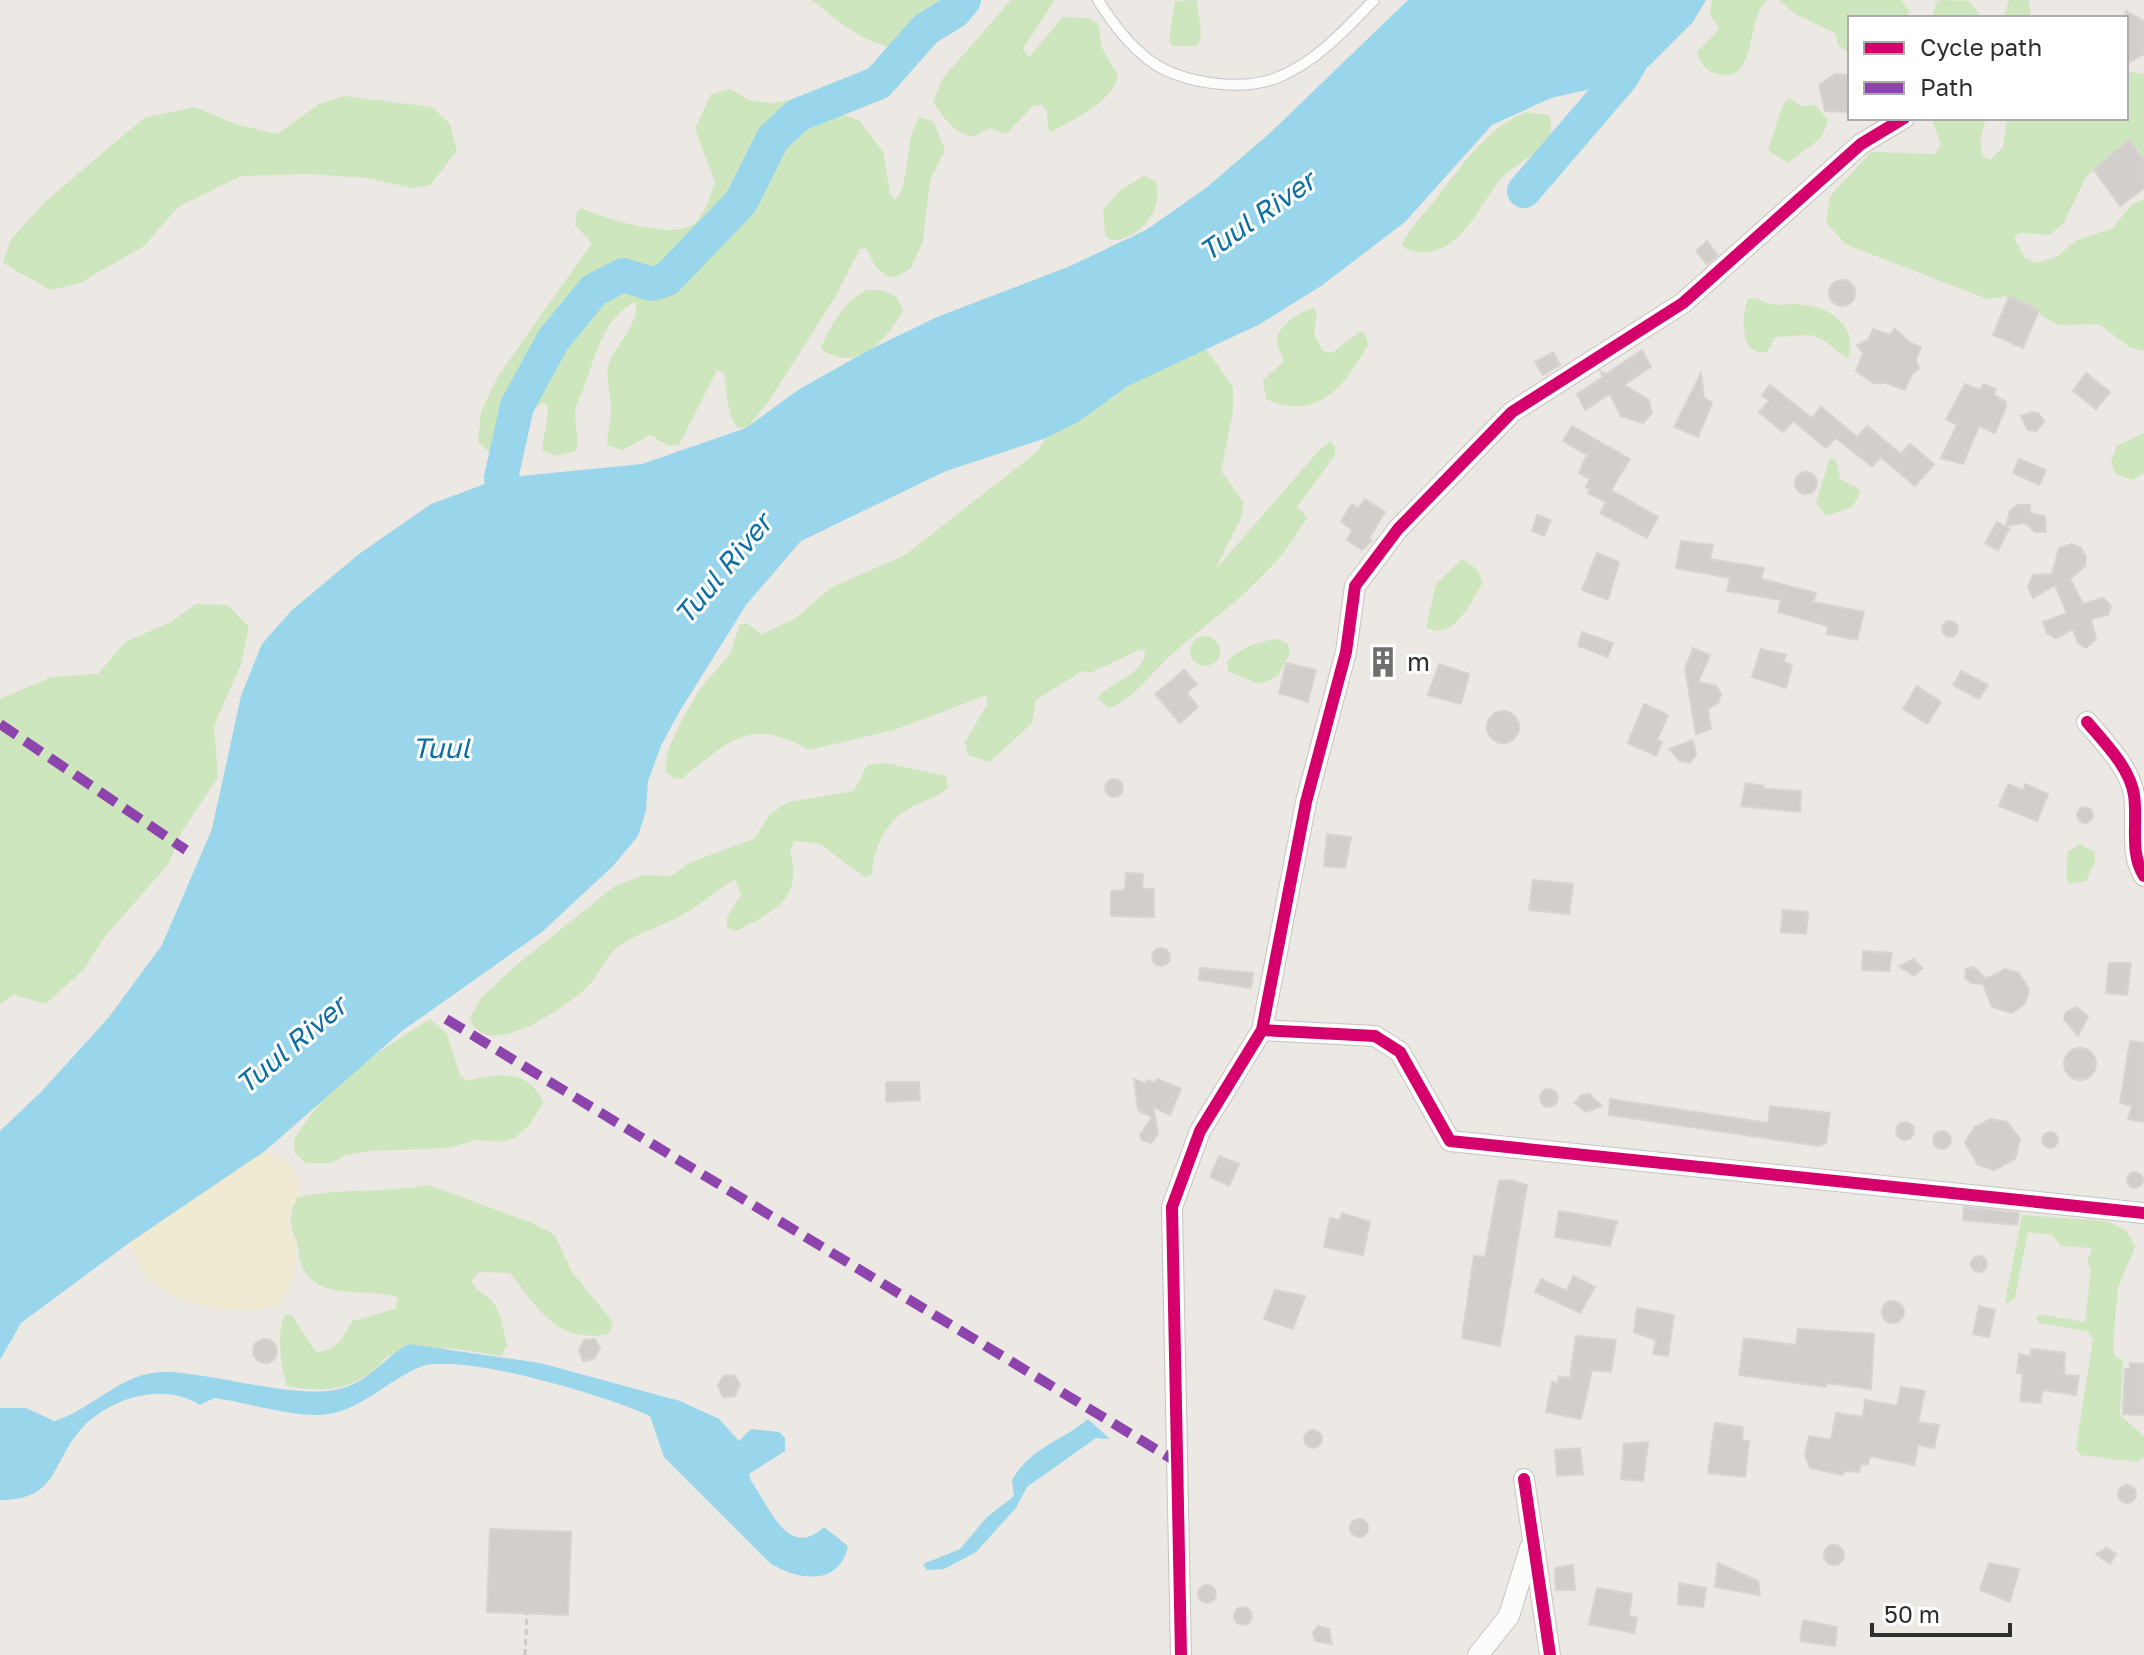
<svg xmlns="http://www.w3.org/2000/svg" width="2144" height="1655" font-family="'Golos Text',sans-serif">
	<style>
		.green { fill: #cee6be }
		.sand { fill: #f0ead3 }
		.water { fill: #99d6ec }
		.lines { fill: none; stroke-linecap: round; stroke-linejoin: round }
		.river { stroke: #99d6ec; stroke-width: 34 }
		.building { fill: #d1cecb; stroke: #d7d4d0; stroke-width: 2 }
		.lane-casing { stroke: #c5c4c5; stroke-width: 12 }
		.street-casing { stroke: #c5c4c5; stroke-width: 22 }
		.path { stroke: #c9c9c8; stroke-width: 3; stroke-dasharray: 6 4; stroke-linecap: butt }
		.lane { stroke: #fcfcfb; stroke-width: 10 }
		.street { stroke: #fcfcfb; stroke-width: 20 }
		.quiet { stroke: #8e44ad; stroke-width: 10; stroke-dasharray: 20 10; stroke-linecap: butt }
		.cycleway-casing { stroke: #fff; stroke-width: 17 }
		.cycleway { stroke: #d6006c; stroke-width: 12 }
		.labels { text-anchor: middle; stroke-width: 6; stroke-linejoin: round; paint-order: stroke }
		.poi-label { font-size: 26px; fill: #2e2e2e; stroke: #fff; text-anchor: start }
		.water-label { font-size: 28px; font-style: italic; fill: #0d6fa3; stroke: #fff }
	</style>
	<rect width="100%" height="100%" fill="#ece8e4"/>
	<path class="green" d="M812,0H960L899,48C864,45 838,21 812,0Z
		M1011,0H1055L1023,49L1029,57L1063,17L1089,18L1099,26L1102,48L1118,76C1112,102 1074,120 1051,132L1048,128L1047,111L1042,105L1033,106L1006,134L989,128L973,137C955,133 943,118 933,102L943,78Z
		M1197,0L1201,33L1198,46H1172L1169,40L1175,1Z
		M1712,0H1767C1745,20 1758,86 1717,74C1705,71 1701,63 1697,52L1719,29L1710,14Z
		M1779,0H1901L1909,11L1907,18H1850V53L1839,46L1835,33L1795,14Z
		M1940,0L1969,1L1982,18H1932L1936,3Z
		M2009,0H2029L2031,18H2003Z
		M2126,71L2144,74V160L2128,141L2086,177L2063,224L2049,235L2020,233L2014,237L2024,257L2036,263L2056,257L2077,240L2113,228L2131,205L2144,199V351L2131,348L2099,324L2059,325L2041,316L2039,310L2009,296L1987,299L1845,244L1826,222L1830,196L1871,152L1935,154L1941,144L1931,118H1986L1980,142L1983,157L1990,160L2003,147L2007,118H2126Z
		M730,89L749,100L771,103L802,99L860,121L883,152L890,194L896,200C911,180 903,145 919,117L933,121L945,150L930,181L923,241L911,268L896,277L886,276L875,266L866,248L860,249L834,299L767,404L747,428H738C726,415 728,389 723,372L717,370L679,445L669,446L650,435L623,450L607,445C607,432 612,419 611,408C611,391 603,373 611,358C619,343 640,320 636,302C602,317 595,359 583,390C580,397 575,406 575,414C575,428 580,437 576,451L556,456L542,450L548,411L545,402C524,412 518,440 497,453L488,451L478,442L481,412L498,376L592,243L575,225L577,211L581,208C604,218 677,242 696,222C705,213 711,194 715,182L695,129L711,94Z
		M344,96L432,107L450,124L457,151L430,185L413,188L366,178L309,174L241,176L178,207L144,246L80,283L50,290L3,263L11,239L47,200L144,118L194,107L239,125L277,134L319,104Z
		M1788,98L1802,106L1816,105L1828,121L1821,138L1788,163L1768,150L1782,107Z
		M1526,112L1549,115C1560,149 1524,156 1506,174C1476,203 1462,266 1406,249L1402,244C1412,225 1423,215 1436,199C1463,164 1484,130 1526,112Z
		M1144,176L1155,181C1166,207 1139,242 1110,240L1105,235L1103,210L1120,190Z
		M868,290H882L897,297L903,311C887,339 855,376 821,348C829,327 847,296 868,290Z
		M1757,298C1779,311 1784,301 1805,305C1835,309 1858,329 1848,359L1823,340L1811,335L1775,337L1767,352C1740,358 1741,316 1748,299Z
		M1313,308L1317,313L1314,334L1323,351L1332,353L1360,331L1365,333L1368,344C1347,385 1315,423 1266,399L1263,380L1283,362C1283,354 1279,350 1277,343C1275,327 1299,312 1313,308Z
		M1205,348L1233,387V411L1221,471L1243,501L1242,516L1215,570L1321,448L1331,441L1335,447V455L1297,507L1307,517C1272,580 1221,611 1170,656C1150,674 1135,698 1109,708L1098,699C1110,679 1143,678 1145,651L1141,649L1090,673L1082,671L1036,700L1032,723L990,762L968,755L965,742L987,705V695L894,730L809,750C749,716 730,741 681,779L673,778L665,771L668,750L681,722L698,691L730,654L740,624H748L762,634L796,618L830,588L905,555L1038,451L1046,438L1078,422L1128,386Z
		M2144,433V473L2132,480L2115,474L2111,461L2117,446Z
		M1830,457L1837,462L1840,479L1858,488L1860,494L1852,507L1826,516L1816,503Z
		M1462,559L1478,570L1482,584C1470,603 1453,643 1426,627L1436,584Z
		M196,604L228,605L249,627L241,664L214,726L218,777L181,833L169,863L103,939L85,968L46,1004L14,995L0,1004V699L51,677L98,674L125,642L171,622Z
		M1190 651a15 15 0 1 1 30 0a15 15 0 1 1-30 0Z
		M1278,639L1288,644L1290,653L1278,676L1260,684L1229,672L1227,663C1234,649 1263,640 1278,639Z
		M885,763L946,776L948,788C939,797 931,798 920,803C889,816 874,842 872,874L864,877L820,844L795,841L790,850C803,901 775,910 736,931L727,928V917L741,895L735,879C719,889 705,901 689,911C667,925 640,931 618,947C604,957 598,979 584,990C563,1008 485,1064 470,1018L480,999L514,967L615,886L644,875L671,876L689,863L755,838L769,815L788,802L854,791L867,765Z
		M2080,844L2095,852V862L2086,881L2070,884L2066,877L2068,851Z
		M430,1019L447,1034L460,1075L467,1081C496,1073 531,1068 543,1103L530,1124L516,1137L500,1142L476,1140L448,1148L371,1151L346,1155L331,1163H306L295,1153L294,1140C324,1087 379,1050 430,1019Z
		M429,1185L532,1223L555,1235L572,1272L613,1322L608,1334C557,1344 538,1309 510,1273L479,1272L471,1282C477,1291 484,1293 491,1300C501,1310 503,1331 507,1345L501,1356L450,1348L387,1356C362,1389 326,1394 287,1386C280,1365 277,1336 284,1315L291,1314L316,1352C336,1351 344,1338 352,1321L395,1309L398,1298C366,1285 316,1306 300,1261C298,1256 299,1249 297,1243C290,1223 288,1216 297,1197C341,1188 385,1193 429,1185Z
		M2022,1215L2107,1221L2127,1231L2135,1247L2118,1287L2113,1347L2115,1356L2123,1360L2120,1415L2144,1436V1457L2136,1462L2080,1455L2076,1448L2093,1339L2087,1331L2039,1323L2037,1319L2038,1314L2085,1322L2091,1269L2087,1262L2092,1248L2061,1246L2052,1235L2028,1232L2015,1297L2008,1303L2005,1302Z"/>
	<path class="sand" d="M265,1151L289,1163L302,1188L289,1214L290,1229L297,1244L293,1280L278,1306C241,1317 174,1307 147,1276C139,1268 135,1253 129,1243Z"/>
	<path class="water" d="M1408,0H1706L1693,22L1649,66L1595,88L1551,98L1492,125L1405,222L1321,286L1260,324L1128,386L1078,422L1046,438L946,471L801,541L746,605L678,714L661,746L648,781L646,811L638,836L613,866L542,932L402,1031L265,1151L129,1243L21,1323L0,1360V1131L41,1092L109,1017L162,945L212,829L241,696L262,644L291,611L359,554L431,504L501,478L642,464L746,428L798,390L867,351L937,317L1068,267L1146,230L1206,188L1270,133Z
		M409,1344L540,1363L680,1401L719,1419L739,1441L751,1429L779,1432L785,1438V1451L749,1474L751,1481C771,1509 788,1560 824,1527L848,1546C839,1587 799,1580 771,1564L664,1457L650,1416C610,1397 459,1351 420,1367C388,1380 364,1408 329,1414C296,1419 247,1402 214,1398L200,1405C163,1382 112,1397 82,1428C51,1462 59,1500 0,1500V1408H26L54,1421C92,1410 121,1372 164,1372C212,1372 294,1400 339,1389C370,1382 383,1358 409,1344Z
		M1088,1419L1110,1439L1096,1438L1027,1487L1016,1508L976,1552L944,1569L927,1570L923,1564L960,1549L987,1517L1014,1496L1012,1480C1032,1446 1061,1442 1088,1419Z"/>
	<g class="lines">
		<path class="river" d="M1524,191L1621,78L1667,0
			M501,478L517,406L553,340L594,290L623,275L652,284L667,279L741,202L773,138L798,115L878,83L926,29L955,11L964,0"/>
	</g>
	<path class="building" d="M2126,11L2144,21V54L2126,64Z
		M1835,74L1850,75V112L1825,111L1819,85Z
		M2129,140L2144,160V188L2120,206L2094,170Z
		M1707,241L1718,255L1707,264L1696,251Z
		M1829 293a13 13 0 1 1 26 0a13 13 0 1 1-26 0Z
		M2009,296L2039,310L2023,348L1993,335Z
		M1873,329L1890,335L1895,329L1910,343L1921,347L1916,360L1919,368L1912,374L1905,390L1886,383H1873L1856,371L1863,353L1857,345L1869,339Z
		M1642,350L1651,367L1624,385L1649,400L1652,413L1643,423L1621,416L1610,394L1585,410L1577,394L1603,377L1600,371L1606,374Z
		M1553,352L1560,365L1543,375L1535,362Z
		M1701,373L1704,398L1712,403L1698,437L1674,427Z
		M2086,373L2110,392L2096,409L2073,391Z
		M1965,384L1980,390L1984,384L1996,389L1994,395L2006,402V407L1995,433L1979,426L1963,464L1941,458L1957,425L1946,419Z
		M1770,385L1812,418L1821,407L1857,437L1867,426L1901,454L1910,444L1934,464L1915,486L1881,457L1872,467L1836,438L1826,448L1793,421L1783,432L1759,412L1769,401L1762,395Z
		M2032,412L2038,413L2044,421L2037,431L2028,430L2021,416Z
		M1572,426L1630,459L1611,490L1658,517L1647,538L1600,513L1606,502L1588,493L1590,489L1586,487L1590,479L1579,473L1587,455L1563,441Z
		M2019,459L2046,470L2039,485L2013,473Z
		M1795 483a11 11 0 1 1 22 0a11 11 0 1 1-22 0Z
		M1365,499L1385,512L1369,538L1372,540L1362,550L1347,540L1352,530L1341,521L1352,504L1358,508Z
		M2017,505H2030V513L2045,516L2046,532H2035L2025,523L2006,526L2010,511Z
		M1537,515L1551,520L1544,536L1532,531Z
		M1997,522L2009,529L1998,550L1985,543Z
		M1681,541L1713,545L1710,559L1764,568L1761,579L1816,593L1813,602L1864,612L1857,640L1827,634L1828,626L1778,612L1781,600L1727,591L1730,578L1676,568Z
		M2071,544L2080,547L2086,556L2085,566L2070,579L2083,604L2103,598L2111,606L2108,615L2091,619L2096,639L2086,648L2078,643L2073,629L2056,638L2047,633L2043,622L2067,613L2055,585L2033,598L2028,587L2033,575L2052,574L2059,548Z
		M1597,553L1619,562L1608,600L1582,590Z
		M1942 629a8 8 0 1 1 16 0a8 8 0 1 1-16 0Z
		M1582,632L1613,643L1608,657L1578,646Z
		M1693,648L1710,655L1698,682L1716,686L1721,694L1718,703L1708,709L1711,729L1696,734L1685,669Z
		M1761,649L1786,655L1783,662L1792,665L1786,688L1752,677Z
		M1373 662a10 10 0 1 1 20 0a10 10 0 1 1-20 0Z
		M1286,663L1316,670L1308,702L1279,693Z
		M1439,664L1469,674L1461,704L1428,695Z
		M1184,670L1197,684L1187,693L1198,707L1180,723L1155,694Z
		M1961,671L1988,685L1979,699L1953,685Z
		M1917,686L1941,702L1927,724L1903,709Z
		M1644,704L1668,715L1657,740L1662,742L1656,756L1628,743Z
		M1487 727a16 16 0 1 1 32 0a16 16 0 1 1-32 0Z
		M1693,740L1696,755L1690,763L1680,761L1669,749Z
		M1105 788a9 9 0 1 1 18 0a9 9 0 1 1-18 0Z
		M1746,783L1764,786V789L1801,791L1800,812L1741,806Z
		M2008,784L2023,790L2025,784L2048,794L2037,821L1999,806Z
		M2077 815a8 8 0 1 1 16 0a8 8 0 1 1-16 0Z
		M1327,834L1351,837L1345,868L1324,866Z
		M1126,873L1143,874L1142,889H1154V917L1111,916V891L1125,890Z
		M1533,880L1573,884L1569,914L1529,910Z
		M1783,910L1808,912L1806,934L1781,932Z
		M1152 957a9 9 0 1 1 18 0a9 9 0 1 1-18 0Z
		M1863,951L1892,953L1889,971L1862,970Z
		M1914,959L1922,968L1914,976L1899,966Z
		M2109,963H2131L2127,995L2106,993Z
		M1974,967L1986,979L2005,969L2019,973L2029,990L2025,1004L2012,1013L1992,1007L1983,984L1971,983L1965,978L1966,969Z
		M1200,968L1253,973L1251,988L1199,980Z
		M2077,1007L2088,1017L2078,1036L2064,1019L2066,1012Z
		M2130,1041L2144,1043V1122L2128,1119L2132,1106L2120,1103Z
		M2064 1064a16 16 0 1 1 32 0a16 16 0 1 1-32 0Z
		M1134,1079L1146,1084L1147,1080L1154,1083L1157,1079L1181,1089L1170,1115L1153,1107L1158,1134L1151,1143L1142,1140L1140,1135L1152,1117L1138,1110Z
		M886,1082H919L920,1100L886,1102Z
		M1540 1098a9 9 0 1 1 18 0a9 9 0 1 1-18 0Z
		M1589,1094L1602,1106L1586,1112L1575,1103L1581,1095Z
		M1610,1099L1768,1123L1770,1106L1830,1113L1826,1143L1819,1146L1609,1115Z
		M1990,1119L2007,1122L2020,1139L2015,1159L1994,1170L1978,1165L1965,1142L1975,1127Z
		M1896 1131a9 9 0 1 1 18 0a9 9 0 1 1-18 0Z
		M1933 1140a9 9 0 1 1 18 0a9 9 0 1 1-18 0Z
		M2042 1140a8 8 0 1 1 16 0a8 8 0 1 1-16 0Z
		M1219,1156L1239,1164L1229,1186L1210,1177Z
		M2127 1180a8 8 0 1 1 16 0a8 8 0 1 1-16 0Z
		M1510,1180L1527,1185L1500,1346L1462,1338L1474,1256L1485,1257L1499,1181Z
		M1964,1207L2019,1213L2017,1225L1963,1220Z
		M1559,1211L1617,1221L1610,1246L1555,1237Z
		M1342,1213L1370,1222L1363,1255L1324,1247L1330,1218L1340,1220Z
		M1971 1264a8 8 0 1 1 16 0a8 8 0 1 1-16 0Z
		M1573,1276L1595,1287L1580,1313L1535,1292L1541,1279L1567,1291Z
		M1275,1290L1305,1296L1293,1329L1264,1319Z
		M1882 1312a11 11 0 1 1 22 0a11 11 0 1 1-22 0Z
		M1979,1306L1995,1310L1989,1337L1973,1334Z
		M1637,1308L1674,1315L1668,1356L1653,1354L1656,1340L1634,1332Z
		M1798,1329L1874,1334L1871,1389L1827,1383L1826,1387L1739,1375L1744,1338L1796,1345Z
		M1576,1336L1616,1340L1611,1372L1592,1370L1581,1419L1546,1412L1552,1382L1558,1383L1559,1376L1570,1378Z
		M253 1351a12 12 0 1 1 24 0a12 12 0 1 1-24 0Z
		M595,1339L600,1348L594,1359L583,1361L579,1350L584,1340Z
		M2032,1349L2065,1353L2064,1375L2079,1376L2076,1395L2043,1390L2040,1403L2020,1401L2023,1374L2017,1373L2019,1354L2030,1356Z
		M2130,1363L2144,1364V1415L2123,1414L2125,1369H2130Z
		M734,1375L740,1384L735,1396L723,1397L718,1386L723,1376Z
		M1901,1387L1925,1391L1918,1422L1939,1425L1934,1448L1918,1445L1914,1465L1870,1456L1868,1464H1861L1859,1472L1845,1471L1842,1475L1810,1468L1805,1455L1809,1436L1831,1440L1836,1413L1863,1417L1865,1400L1897,1406Z
		M1715,1423L1743,1427L1742,1441H1749L1745,1477L1708,1473Z
		M1304 1439a9 9 0 1 1 18 0a9 9 0 1 1-18 0Z
		M1648,1442L1643,1481L1621,1479L1624,1444Z
		M1580,1448L1583,1474L1557,1476L1555,1450Z
		M2118 1494a9 9 0 1 1 18 0a9 9 0 1 1-18 0Z
		M1350 1528a9 9 0 1 1 18 0a9 9 0 1 1-18 0Z
		M490,1529L571,1532L568,1615L487,1612Z
		M1824 1555a10 10 0 1 1 20 0a10 10 0 1 1-20 0Z
		M2107,1548L2116,1554L2110,1564L2096,1554Z
		M1718,1563L1758,1581L1760,1595L1715,1587Z
		M1989,1563L2019,1569L2010,1602L1980,1590Z
		M1573,1565L1575,1590H1556L1555,1568Z
		M1679,1583L1706,1588L1703,1607L1678,1604Z
		M1198 1594a9 9 0 1 1 18 0a9 9 0 1 1-18 0Z
		M1597,1588L1632,1594L1629,1616L1637,1618L1634,1633L1589,1624Z
		M1234 1616a9 9 0 1 1 18 0a9 9 0 1 1-18 0Z
		M1803,1620L1837,1627L1835,1646L1800,1641Z
		M1318,1626L1329,1629L1332,1644L1315,1641L1313,1633Z"/>
	<g class="lines">
		<defs>
			<path id="lane" d="M1098,0C1112,23 1128,44 1149,60C1181,84 1242,92 1279,77C1317,61 1346,29 1374,0"/>
			<path id="street" d="M2087,722C2104,742 2130,768 2134,795C2138,820 2129,853 2144,876
				M1262,1030L1375,1036L1400,1052L1450,1141L2144,1213
				M1524,1479L1550,1655
				M1181,1655L1172,1207L1200,1131L1262,1030L1306,802L1346,652L1355,586L1398,529L1512,412L1683,303L1861,144L1904,118
				M1478,1655L1509,1616L1530,1548"/>
		</defs>
		<use href="#lane" class="lane-casing"/>
		<use href="#street" class="street-casing"/>
		<path class="path" d="M525,1655L527,1613"/>
		<use href="#lane" class="lane"/>
		<use href="#street" class="street"/>
		<path class="quiet" d="M0,724L186,850
			M446,1019L1177,1462"/>
		<defs>
			<path id="cycleway" d="M2087,722C2104,742 2130,768 2134,795C2138,820 2129,853 2144,876
				M1262,1030L1375,1036L1400,1052L1450,1141L2144,1213
				M1524,1479L1550,1655
				M1181,1655L1172,1207L1200,1131L1262,1030L1306,802L1346,652L1355,586L1398,529L1512,412L1683,303L1861,144L1904,118"/>
		</defs>
		<use href="#cycleway" class="cycleway-casing"/>
		<use href="#cycleway" class="cycleway"/>
	</g>
	<defs>
		<symbol id="building-bare" viewBox="-9 -9 18 18"><path d="M-4-6H4V6H1V3H-1V6H-4ZM-2.5-4.3h1.7v1.8h-1.7ZM.8-4.3h1.7v1.8H.8ZM-2.5-1h1.7V.8h-1.7ZM.8-1h1.7V.8H.8Z" fill="#706f6e" stroke="#fff" stroke-width="2.5" paint-order="stroke"/></symbol>
	</defs>
	<g fill-rule="evenodd">
		<use href="#building-bare" x="1361" y="640" width="44" height="44"/>
	</g>
	<g class="labels">
		<g class="poi-label">
			<text x="1407" y="671">m</text>
		</g>
		<g class="water-label">
			<text transform="translate(1257 216) rotate(-35)" y="10">Tuul River</text>
			<text transform="translate(723 569) rotate(-50)" y="10">Tuul River</text>
			<text x="441" y="758">Tuul</text>
			<text transform="translate(291 1045) rotate(-40)" y="10">Tuul River</text>
		</g>
	</g>
	<rect x="1848" y="16" width="280" height="104" fill="#ffffff" stroke="#ababab" stroke-width="2"/>
	<rect x="1864" y="42" width="40" height="12" fill="#d6006c" stroke="#ababab" stroke-width="2"/>
	<text x="1920" y="56" font-size="24" fill="#2e2e2e">Cycle path</text>
	<rect x="1864" y="82" width="40" height="12" fill="#8e44ad" stroke="#ababab" stroke-width="2"/>
	<text x="1920" y="96" font-size="24" fill="#2e2e2e">Path</text>
	<path d="M1872 1623v12h138v-12" fill="none" stroke="#2e2e2e" stroke-width="4"/>
	<text x="1884" y="1623" font-size="24" fill="#2e2e2e" stroke="#ffffff" stroke-width="6" paint-order="stroke">50 m</text>
</svg>
